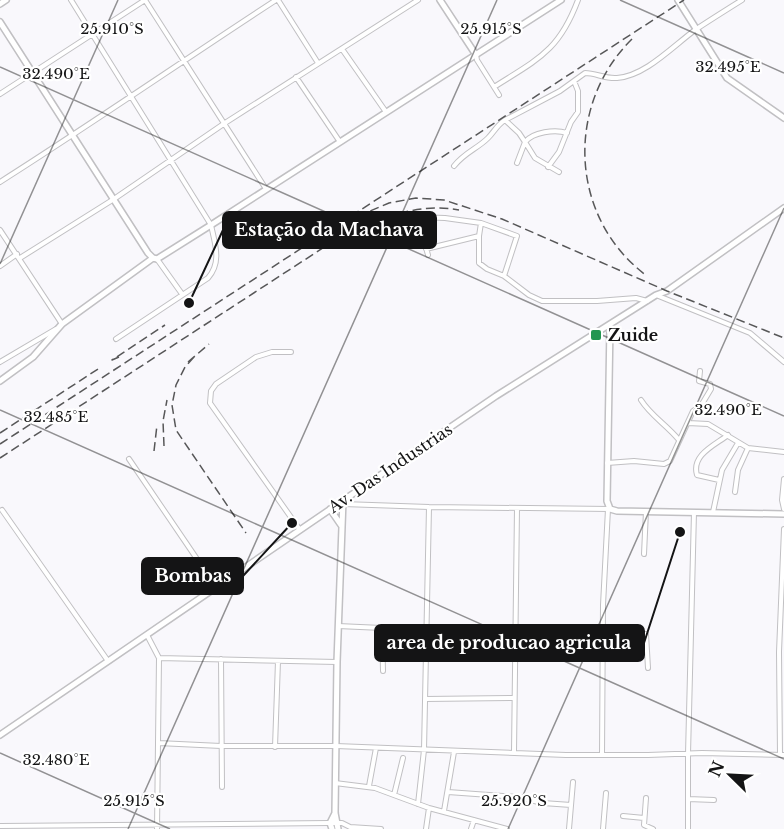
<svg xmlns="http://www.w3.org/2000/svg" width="784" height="829" font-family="'Libre Baskerville',serif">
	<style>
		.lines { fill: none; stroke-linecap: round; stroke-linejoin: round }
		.street-casing { stroke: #c1c0c3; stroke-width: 6 }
		.secondary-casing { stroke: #c1c0c3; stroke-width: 8 }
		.street { stroke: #fff; stroke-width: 4 }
		.secondary { stroke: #fff; stroke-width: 5 }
		.rail { stroke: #575758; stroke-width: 1.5; stroke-dasharray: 9 4.5; stroke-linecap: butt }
		.ticks { fill: none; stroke: #141415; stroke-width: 1.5; stroke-opacity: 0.45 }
		.poi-dot { fill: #239651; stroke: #fff; stroke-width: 2 }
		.labels { text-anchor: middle; stroke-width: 4.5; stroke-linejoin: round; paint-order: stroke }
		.poi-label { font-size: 16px; font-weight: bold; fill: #141415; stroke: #fff; text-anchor: start }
		.street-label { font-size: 16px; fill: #141415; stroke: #fff }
		.ticks-label { font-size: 15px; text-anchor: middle; fill: #141415; stroke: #fff; stroke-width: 4.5; stroke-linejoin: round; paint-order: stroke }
		.leader { fill: none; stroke: #141415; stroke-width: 2 }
		.callout-dot { fill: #141415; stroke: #fff; stroke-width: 2 }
		.callout { fill: #141415; stroke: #141415; stroke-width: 2 }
		.callout-label { font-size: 18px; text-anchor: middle; font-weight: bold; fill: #fff }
	</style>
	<rect width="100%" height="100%" fill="#f9f8fc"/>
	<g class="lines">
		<defs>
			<path id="street" d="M71,0L211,225C215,244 222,262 208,278L116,339
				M278,0L318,63
				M342,49L386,112
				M476,55L477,60L499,95
				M296,77L340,142
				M494,87C538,59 559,51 578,0
				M0,94L145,0L266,189
				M517,163L525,142L519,133L505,120L560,91L585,73C596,73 605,79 617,78C645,76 672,47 695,30C710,20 726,10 742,0
				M454,166C465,152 477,149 488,138C494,132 497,125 505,120
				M548,167L559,152L571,122L578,112V91L574,81
				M559,172L535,158L525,142C533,132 555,129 567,133
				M0,182C93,123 184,60 276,0
				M415,218L421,230L428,255
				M0,230L62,324
				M374,230L417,217L445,218L481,223
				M426,249L479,236
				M20,258L114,199L225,123L418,0
				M157,259L182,294
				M0,266L17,254
				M504,276L487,269L479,263V236L481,223L517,236L504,276L529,295L542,301H597L636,298L647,301
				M656,295L750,333L784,362
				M291,352H272L256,357L216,384L211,391L210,403L300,530
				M0,362L56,329
				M641,400C651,416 667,425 679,440
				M688,423L708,424L748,448L784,452
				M129,459L216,587
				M607,463L634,461L664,464L670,461L693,411L702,404L711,389L710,384L699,381L700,371
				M784,479L782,500L784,509
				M719,480L697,475C691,455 715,445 728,435
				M735,492L738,470L748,448
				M343,504L429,507L610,509
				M2,510L108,661
				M713,512L722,470L738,443
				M644,554L646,511
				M338,626L382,628L383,671
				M470,629H515
				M603,631L646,634L648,668
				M147,635L159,658L157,829
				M159,658L337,662
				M221,659L222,787
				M425,699L514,698
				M158,743L221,746H336L566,755H648L702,753L784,755
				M275,747L278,661
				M514,752L517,508
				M602,755L603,605L608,509
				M780,755L779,652L784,529
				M335,783L375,788L429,808L507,829
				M369,786L376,748
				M448,792L517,797L543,803L571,805
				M394,795L403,758
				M646,798L644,825L653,829
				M688,799L714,800
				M418,804L424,750L429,507
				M444,811L454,752
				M623,816L644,818
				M0,826L330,823H342L350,827L381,829
				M426,829L429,808
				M471,829L474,820
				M569,829L573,782
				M603,829L606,793
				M688,829V754L694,512"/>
			<path id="secondary" d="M440,0L476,55
				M678,0L727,78L784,118
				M0,4L6,0
				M0,22L148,253L153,258
				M610,325L607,501L610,509L617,511L784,514
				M0,381L33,357L62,324L153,258L157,259L211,225L561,0
				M330,509L341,525
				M0,735L496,396L656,295L667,291L784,208
				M332,829L330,823L335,813
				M338,829L335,813L337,662L343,500"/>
		</defs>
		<use href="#street" class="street-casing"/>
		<use href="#secondary" class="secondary-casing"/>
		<use href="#street" class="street"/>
		<use href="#secondary" class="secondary"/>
		<path class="rail" d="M632,39C564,106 570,219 647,276
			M350,235C383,216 420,203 459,210
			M119,357L112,360L165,325
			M194,357L185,367L176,385L172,405L176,430L246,533
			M188,362L209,344
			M0,433L98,369
			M0,444L684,0
			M164,446L163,421L167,400
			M154,451L157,425
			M0,458L329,244L370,211L389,203L416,198L444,200L502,219L667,291L784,338"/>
	</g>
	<path class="ticks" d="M620,0L784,73M0,67L784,416M0,264L118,0M0,410L784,759M0,753L170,829M128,829L497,0M508,829L784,208"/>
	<rect class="poi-dot" x="590" y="329" width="12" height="12" rx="3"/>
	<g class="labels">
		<g class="poi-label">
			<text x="608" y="341">Zuide</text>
		</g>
		<g class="street-label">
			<text transform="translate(390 468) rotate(-34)" y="6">Av. Das Industrias</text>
		</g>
	</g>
	<g class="ticks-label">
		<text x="112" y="34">25.910°S</text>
		<text x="491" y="34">25.915°S</text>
		<text x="728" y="72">32.495°E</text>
		<text x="56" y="79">32.490°E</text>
		<text x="728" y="415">32.490°E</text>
		<text x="56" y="422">32.485°E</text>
		<text x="56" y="765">32.480°E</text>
		<text x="134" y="806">25.915°S</text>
		<text x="514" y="806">25.920°S</text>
	</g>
	<path class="leader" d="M189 303L223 230M292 523L243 576M680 532L644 643"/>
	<g class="callout-dot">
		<circle cx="189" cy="303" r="6"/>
		<circle cx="292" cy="523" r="6"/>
		<circle cx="680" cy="532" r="6"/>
	</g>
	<g class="callout">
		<rect x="223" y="212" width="213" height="36" rx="6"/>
		<rect x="142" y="558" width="101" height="36" rx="6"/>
		<rect x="375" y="625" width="269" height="36" rx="6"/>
	</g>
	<g class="callout-label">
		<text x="329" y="236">Estação da Machava</text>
		<text x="193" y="582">Bombas</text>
		<text x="509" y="649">area de producao agricula</text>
	</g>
	<g transform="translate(730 775) rotate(294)" stroke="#ffffff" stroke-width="4.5" paint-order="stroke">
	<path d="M0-4.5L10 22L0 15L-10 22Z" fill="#141415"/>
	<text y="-9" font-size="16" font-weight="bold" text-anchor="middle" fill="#141415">N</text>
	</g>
</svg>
